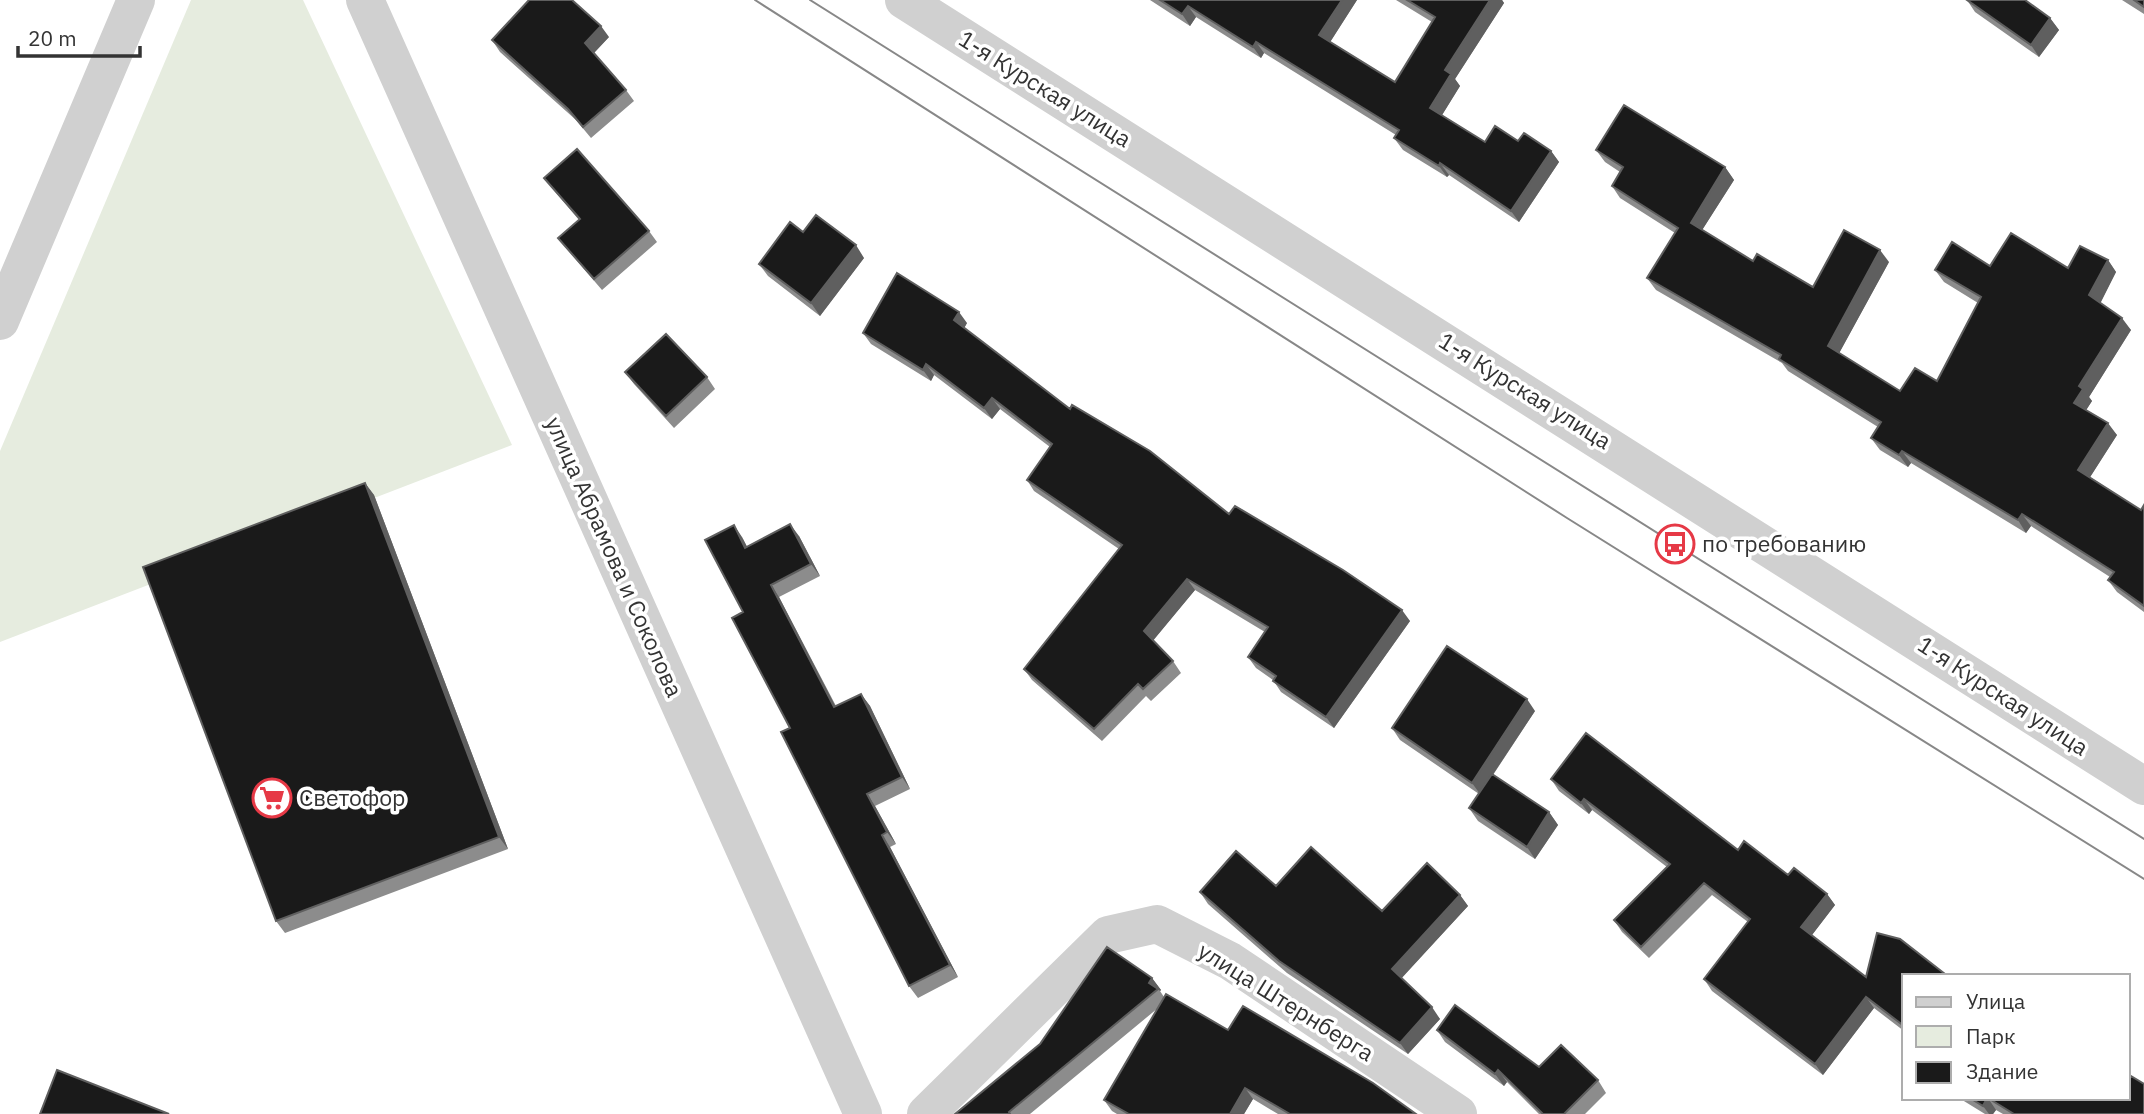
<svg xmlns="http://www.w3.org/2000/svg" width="2144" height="1114" font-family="'IBM Plex Sans',sans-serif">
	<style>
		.green { fill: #e6ecdf }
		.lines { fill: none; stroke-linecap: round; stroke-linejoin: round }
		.minor { stroke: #d0d0d0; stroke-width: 38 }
		.tram { stroke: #888; stroke-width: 2 }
		.wall { fill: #8c8c8c }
		.shaded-wall { fill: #5f5f5f }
		.building { fill: #1a1a1a; stroke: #5f5f5f; stroke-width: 2 }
		.labels { text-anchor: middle; stroke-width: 7; stroke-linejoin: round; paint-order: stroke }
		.street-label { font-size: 23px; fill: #333; stroke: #fff }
		.poi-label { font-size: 23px; fill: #333; stroke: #fff; text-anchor: start }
	</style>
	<rect width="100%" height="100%" fill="#fff"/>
	<path class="green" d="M191,0H303L512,445L0,642V451Z"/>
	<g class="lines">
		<path class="minor" d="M365,0L863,1114
			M904,0L2144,786
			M0,321L136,0
			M926,1114L1108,935L1157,924L1230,961L1458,1114"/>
		<path class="tram" d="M755,0L1567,518L2144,879
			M810,0L2144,839"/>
	</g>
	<path class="wall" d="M1150,0H1357L1330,42L1395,82L1432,22L1396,0H1502L1504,3L1455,79L1460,86L1442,115L1485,142L1518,141L1551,151L1559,162L1519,222L1449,175L1447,177L1403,150L1394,138L1396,135L1264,53L1261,58L1196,17L1190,26Z
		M1967,0L2050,18L2059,30L2039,57L1975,12Z
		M2122,0H2144V14Z
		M609,37L594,53L626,90L634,101L591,138L576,120L500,52L492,40Z
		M1596,150L1725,167L1734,180L1702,230L1753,261L1813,287L1889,262L1839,353L1900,391L1937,381L1978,303L1944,282L1935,270L1990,266L2068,268L2108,260L2116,272L2100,303L2131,330L2089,397L2092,401L2086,410L2117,435L2090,477L2141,510L2144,505V612L2117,592L2108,580L2110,577L2031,526L2026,533L1911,463L1908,467L1880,450L1871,438L1878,427L1788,371L1782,363L1656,290L1647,278L1675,233L1620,198L1612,186L1620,172L1605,162Z
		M544,178L649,231L657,242L602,290L566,248L558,238L579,220L552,188Z
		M803,232L864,258L820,316L768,276L759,264Z
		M967,323L964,328L1070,409L1229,514L1410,621L1334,728L1281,692L1273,680L1256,668L1248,657L1265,632L1195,590L1153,640L1173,661L1181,673L1151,701L1146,696L1102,741L1032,680L1024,669L1119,549L1034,491L1027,480L1050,447L1000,409L992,419L934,375L931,381L871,344L863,333Z
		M625,372L707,377L715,389L674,428L634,384Z
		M365,483L374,495L508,849L285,933L276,921Z
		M799,536L820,576L779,597L836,706L861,694L870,706L910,789L875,806L896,844L890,847L958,977L918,998L909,986L790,728L742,537L747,547Z
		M1535,711L1493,775L1549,812L1558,825L1535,859L1478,821L1469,808L1479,794L1400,740L1392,728Z
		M1551,779L1738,850L1827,894L1835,905L1811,936L1866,977L1904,976V1031L1874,1008L1823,1075L1712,991L1704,979L1748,922L1712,895L1649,958L1622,932L1614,920L1667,867L1592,810L1589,814L1559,791Z
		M1276,886L1382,911L1460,895L1468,906L1401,978L1440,1019L1408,1054L1287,973L1208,904L1200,892Z
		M1152,978L1161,990L1160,991L1164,997L1228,1030L1416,1114H1278L1253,1099L1244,1114H1117L1112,1111L1104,1100L1158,1008L1030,1114H955Z
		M1437,1030L1539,1067L1598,1080L1606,1093L1585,1114H1539L1507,1082L1504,1086L1445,1042Z
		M1959,1098H2128L2144,1114H2003L1996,1110L1993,1114H1985Z"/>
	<path class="shaded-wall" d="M1342,0H1357L1327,47L1319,35Z
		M1490,0H1502L1504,3L1455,79L1460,86L1439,120L1430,108L1445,70Z
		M1188,6L1196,17L1190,26L1182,14Z
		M2050,18L2059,30L2039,57L2031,45Z
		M601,26L609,37L593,54L585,43Z
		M1256,42L1264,53L1261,58L1253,47Z
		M1551,151L1559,162L1519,222L1511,211Z
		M1440,163L1449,175L1447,177L1439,166Z
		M1725,167L1734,180L1699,235L1691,223Z
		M856,245L864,258L820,316L811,303Z
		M1880,250L1889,262L1836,359L1828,346Z
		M2108,260L2116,272L2098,308L2089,295Z
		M959,312L967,323L962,332L954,320Z
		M2122,318L2131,330L2089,397L2092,401L2083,415L2074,403L2079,386Z
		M926,364L934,375L931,381L923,370Z
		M992,398L1000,409L992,419L984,408Z
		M2108,423L2117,435L2087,482L2078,470Z
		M1902,451L1911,463L1908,467L1899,455Z
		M365,483L374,495L508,849L499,837Z
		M2022,514L2031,526L2026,533L2018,520Z
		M790,524L799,536L820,576L811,564Z
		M734,525L742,537L754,560L745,548Z
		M1187,579L1195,590L1152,642L1144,631Z
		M771,585L779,597L842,719L834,707Z
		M1402,610L1410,621L1334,728L1326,717Z
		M861,694L870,706L910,789L902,777Z
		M1527,699L1535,711L1480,794L1472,783Z
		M867,794L875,806L896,844L887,832Z
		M1584,799L1592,810L1589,814L1581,803Z
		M1549,812L1558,825L1535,859L1527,847Z
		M882,835L890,847L958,977L950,965Z
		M1827,894L1835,905L1809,939L1801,927Z
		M1460,895L1468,906L1400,980L1392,969Z
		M1152,978L1161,990L1160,991L1158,989L1149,983Z
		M1866,997L1874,1008L1823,1075L1815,1064Z
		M1432,1007L1440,1019L1408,1054L1400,1043Z
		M1498,1070L1507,1082L1504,1086L1495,1074Z
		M1245,1088L1253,1099L1244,1114H1230Z
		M1988,1098L1996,1110L1993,1114H1989L1983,1106Z"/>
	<path class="building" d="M529,0H572L601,26L585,43L626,90L583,127L568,109L492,40Z
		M1160,0H1342L1319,35L1395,82L1435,17L1407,0H1490L1445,70L1451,74L1430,108L1485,142L1495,126L1518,141L1524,133L1551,151L1511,211L1440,163L1439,166L1394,138L1399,130L1256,42L1253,47L1188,6L1182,14Z
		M1967,0H2025L2050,18L2031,45Z
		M2134,0H2144V7Z
		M1624,105L1725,167L1691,223L1753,261L1757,254L1813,287L1844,230L1880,250L1828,346L1900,391L1915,368L1937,381L1981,297L1935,270L1952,242L1990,266L2011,233L2068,268L2080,246L2108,260L2089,295L2122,318L2079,386L2083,389L2074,403L2108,423L2078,470L2141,510L2144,505V606L2108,580L2114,572L2022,514L2018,520L1902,451L1899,455L1871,438L1881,422L1779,359L1781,355L1647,278L1678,228L1612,186L1623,167L1596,150Z
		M577,149L649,231L594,279L558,238L580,219L544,178Z
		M816,215L856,245L811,303L759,264L790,222L803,232Z
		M897,273L959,312L954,320L1070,409L1072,405L1150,451L1229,514L1235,506L1343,570L1402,610L1326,717L1273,681L1276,676L1248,657L1268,627L1187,579L1144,631L1173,661L1143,689L1138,684L1094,729L1024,669L1122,545L1027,480L1052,444L992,398L984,408L926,364L923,370L863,333Z
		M666,334L707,377L666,416L625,372Z
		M365,483L499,837L276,921L143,567Z
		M790,524L811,564L771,585L834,707L861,694L902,777L867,794L887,832L882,835L950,965L909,986L781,732L790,728L732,618L743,612L705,540L734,525L745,548Z
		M1447,646L1527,699L1472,783L1392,728Z
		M1586,733L1738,850L1744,841L1788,875L1794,868L1827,894L1801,927L1866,977L1877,933L1900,939L1945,974L1944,976H1904V1026L1866,997L1815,1064L1704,979L1750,919L1704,883L1641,947L1614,920L1670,864L1584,799L1581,803L1551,779Z
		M1492,774L1549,812L1527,847L1469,808Z
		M1311,847L1382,911L1427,863L1460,895L1392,969L1432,1007L1400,1043L1279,961L1200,892L1236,851L1276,886Z
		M1107,947L1152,978L1149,983L1158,989L1009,1112L1010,1114H955L1040,1044Z
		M1166,994L1228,1030L1243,1006L1373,1083L1416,1114H1290L1245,1088L1230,1114H1129L1104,1100Z
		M1455,1005L1539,1067L1561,1045L1598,1080L1564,1114H1543L1498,1070L1495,1074L1437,1030Z
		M57,1070L169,1114H40Z
		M2131,1076L2144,1084V1114H2014L1988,1098H2128V1080Z
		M1970,1098H1987L1983,1106Z"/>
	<defs>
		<symbol id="bus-ring" viewBox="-11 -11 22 22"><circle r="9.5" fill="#fff" stroke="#e63946" stroke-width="1.5"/><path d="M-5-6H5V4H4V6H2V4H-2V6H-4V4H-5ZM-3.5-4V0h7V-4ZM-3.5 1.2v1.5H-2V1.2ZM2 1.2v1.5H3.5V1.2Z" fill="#e63946"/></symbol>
		<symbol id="supermarket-ring" viewBox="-11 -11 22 22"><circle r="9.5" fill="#fff" stroke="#e63946" stroke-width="1.5"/><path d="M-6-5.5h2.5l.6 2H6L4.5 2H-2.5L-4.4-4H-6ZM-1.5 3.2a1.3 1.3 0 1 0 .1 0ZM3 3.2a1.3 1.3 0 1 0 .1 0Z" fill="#e63946"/></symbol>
	</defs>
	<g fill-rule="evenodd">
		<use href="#bus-ring" x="1653" y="522" width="44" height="44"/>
		<use href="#supermarket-ring" x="250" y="776" width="44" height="44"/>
	</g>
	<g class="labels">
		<g class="street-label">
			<text transform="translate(1045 89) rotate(32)" y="8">1-я Курская улица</text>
			<text transform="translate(1525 391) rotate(32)" y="8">1-я Курская улица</text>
			<text transform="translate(614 557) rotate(66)" y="8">улица Абрамова и Соколова</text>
			<text transform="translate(2003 696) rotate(33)" y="8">1-я Курская улица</text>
			<text transform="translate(1286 1002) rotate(32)" y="8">улица Штернберга</text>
		</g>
		<g class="poi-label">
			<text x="1702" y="552">по требованию</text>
			<text x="299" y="806">Светофор</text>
		</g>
	</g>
	<rect x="1902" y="974" width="228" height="126" fill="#ffffff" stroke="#adadad" stroke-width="2"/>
	<rect x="1916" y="997" width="35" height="10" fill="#d0d0d0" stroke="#adadad" stroke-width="2"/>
	<text x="1966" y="1009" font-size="21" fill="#333333">Улица</text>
	<rect x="1916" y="1026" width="35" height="21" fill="#e6ecdf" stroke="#adadad" stroke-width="2"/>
	<text x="1966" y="1044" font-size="21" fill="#333333">Парк</text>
	<rect x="1916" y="1062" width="35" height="21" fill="#1a1a1a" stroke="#adadad" stroke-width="2"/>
	<text x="1966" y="1079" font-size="21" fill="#333333">Здание</text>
	<path d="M18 46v10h122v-10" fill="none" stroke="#333333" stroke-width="3.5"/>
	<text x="28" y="46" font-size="21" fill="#333333" stroke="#ffffff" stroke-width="5" paint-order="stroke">20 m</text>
</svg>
